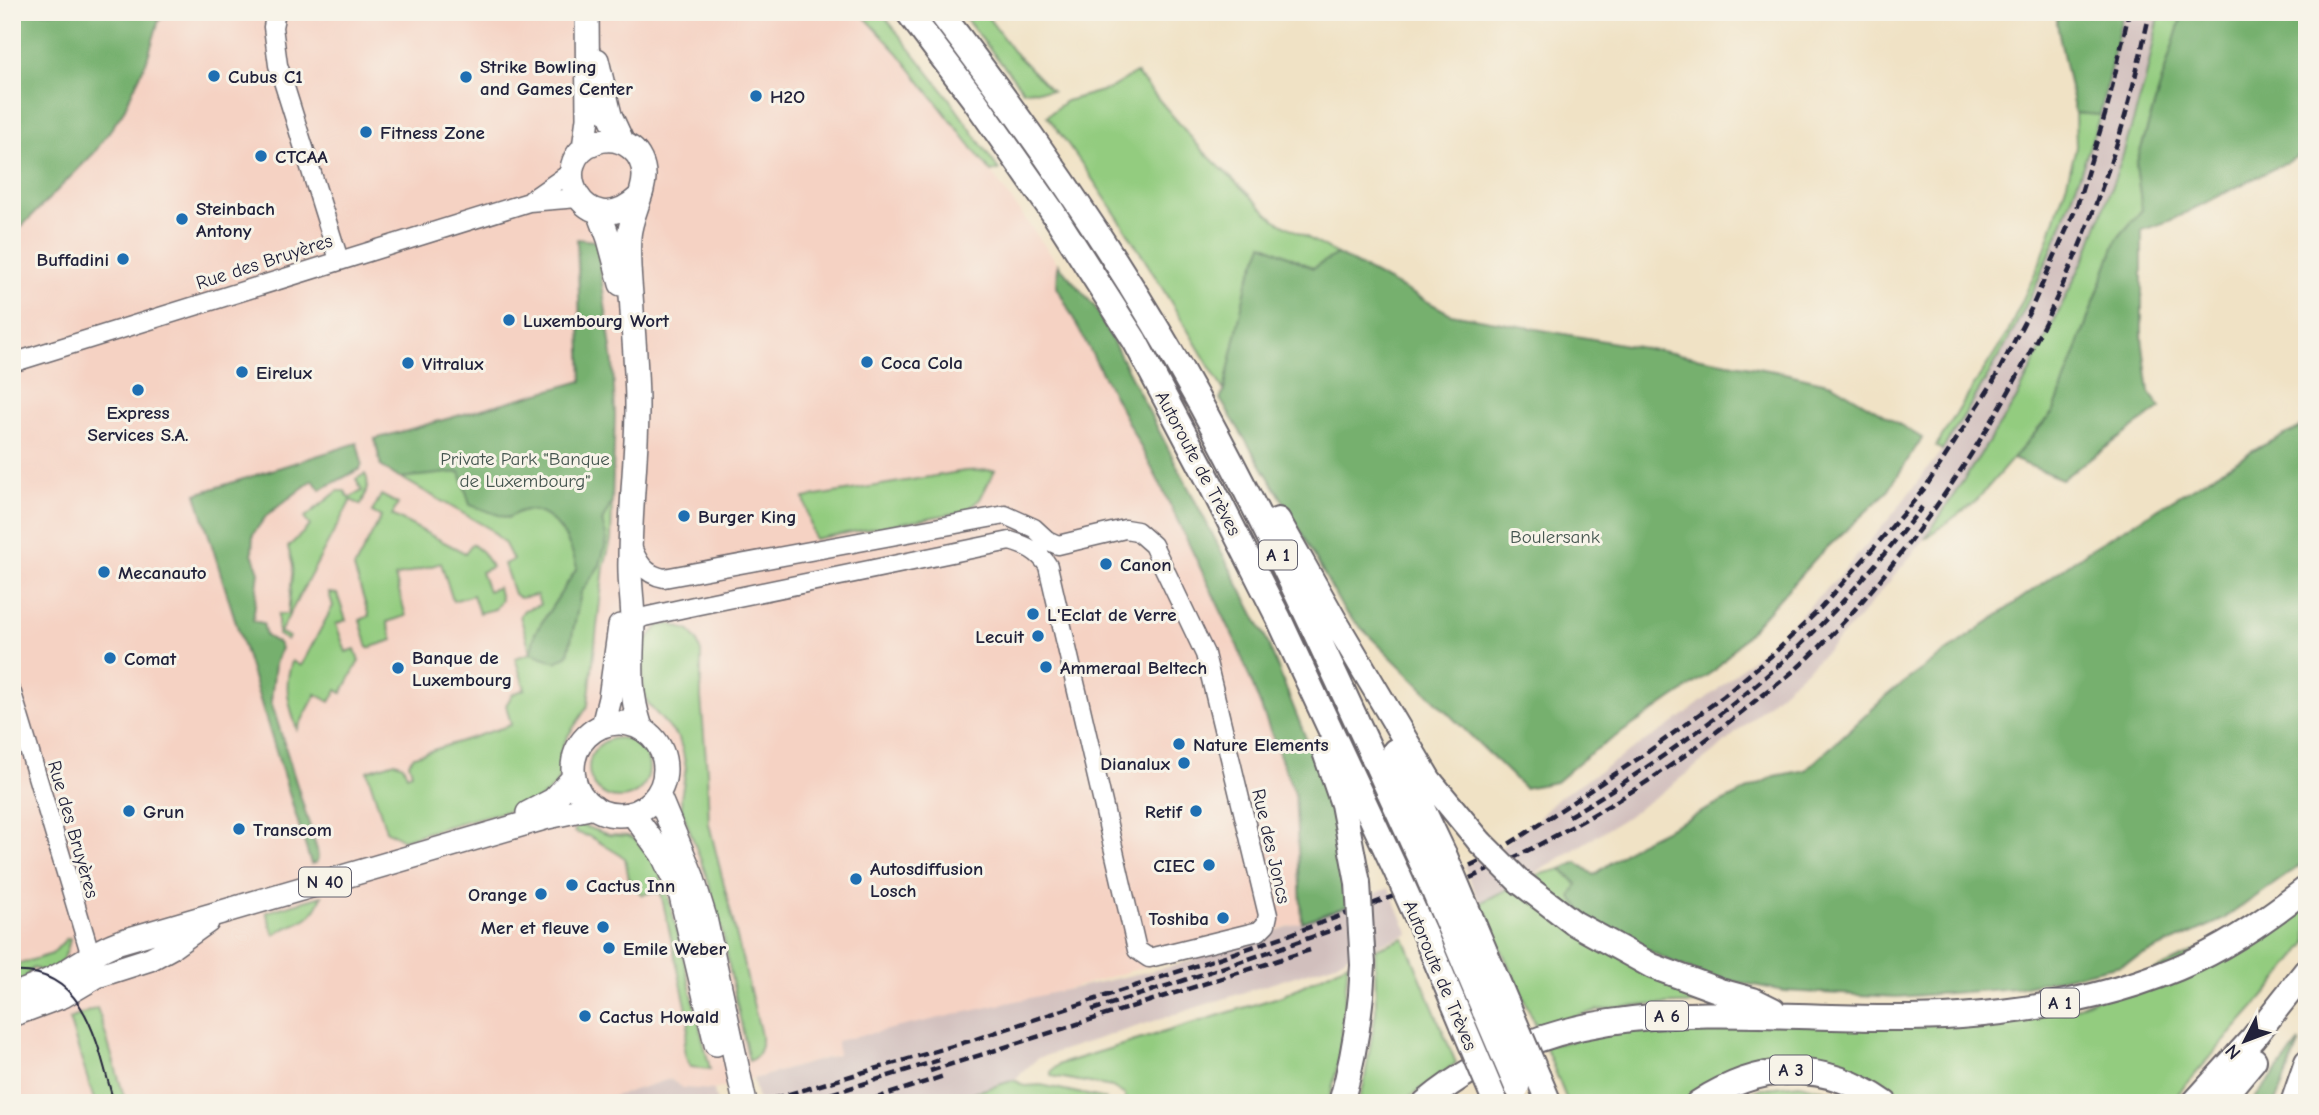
<svg xmlns="http://www.w3.org/2000/svg" width="2319" height="1115" font-family="'Comic Neue',sans-serif">
	<style>
		.built { fill: #f5d2c3 }
		.industrial { fill: #d1bfbd }
		.green { fill: #93cc7f; stroke: #5a775d; stroke-width: 2 }
		.forest { fill: #76b06e; stroke: #4c6954; stroke-width: 2 }
		.lines { fill: none; stroke-linecap: round; stroke-linejoin: round }
		.minor-casing { stroke: #6a656b; stroke-width: 21 }
		.major-casing { stroke: #6a656b; stroke-width: 26 }
		.highway-casing { stroke: #6a656b; stroke-width: 28 }
		.minor { stroke: #fff; stroke-width: 18 }
		.major { stroke: #fff; stroke-width: 23 }
		.highway { stroke: #fff; stroke-width: 24 }
		.tram { stroke: #22223b; stroke-width: 2 }
		.rail { stroke: #22223b; stroke-width: 4.5; stroke-dasharray: 10 5; stroke-linecap: butt }
		.highway-bridge-casing { stroke: #6a656b; stroke-width: 28; stroke-linecap: butt }
		.highway-bridge { stroke: #fff; stroke-width: 24 }
		.poi-dot { fill: #1f6fb2; stroke: #f7f3e8; stroke-width: 2.5 }
		.labels { text-anchor: middle; stroke-width: 6; stroke-linejoin: round; paint-order: stroke }
		.shield { fill: #f7f3e8; stroke: #62616f; stroke-width: 2 }
		.shield-label { font-size: 18px; font-weight: bold; fill: #22223b }
		.poi-label { font-size: 19px; font-weight: bold; fill: #22223b; stroke: #f7f3e8; text-anchor: start }
		.street-label { font-size: 19px; fill: #22223b; stroke: #f7f3e8 }
		.park-label { font-size: 19px; fill: #44554f; stroke: #f7f3e8 }
	</style>
	<rect width="100%" height="100%" fill="#f7f3e8"/>
	<filter id="ink" filterUnits="userSpaceOnUse"><feTurbulence type="fractalNoise" baseFrequency=".0143" numOctaves="2"/><feDisplacementMap in="SourceGraphic" scale="14" xChannelSelector="R" yChannelSelector="G"/><feConvolveMatrix kernelMatrix="1 2 1 2 8 2 1 2 1" color-interpolation-filters="sRGB"/></filter>
	<filter id="wash" filterUnits="userSpaceOnUse"><feTurbulence type="fractalNoise" baseFrequency=".00686" numOctaves="4" result="noise"/><feDisplacementMap in="SourceGraphic" scale="28" xChannelSelector="R" yChannelSelector="G"/><feGaussianBlur stdDeviation="1.57" result="paint"/><feColorMatrix in="noise" values="0 0 0 0 0 0 0 0 0 0 0 0 0 0 0 0 0 1.4 0 .05"/><feComposite in="paint" operator="in"/></filter>
	<g filter="url(#wash)">
		<rect width="100%" height="100%" fill="#f0e2c5"/>
		<path class="built" d="M172,12H860L898,53L991,172L1058,264L1057,287L1159,482L1235,640L1295,795L1302,922L714,1090L683,1088L670,1079L591,1103H12V236L94,153L123,112L147,60L159,20Z"/>
		<path class="industrial" d="M2123,12H2160L2145,82L2122,158L2088,251L2016,400L1925,539L1858,619L1826,652L1720,747L1672,785L1624,819L1529,877L1500,849L1513,836L1538,819L1558,798L1672,724L1717,690L1782,633L1836,580L1893,514L1942,450L1987,379L2027,305L2071,203L2100,115Z
			M1482,856L1514,886L1480,903L1464,866Z
			M1389,888L1409,934L1369,948V896Z
			M1353,904L1354,952L1336,963L1038,1058L1014,1080L942,1103H759L753,1079L838,1055L837,1041L1173,966Z
			M670,1079L683,1088L714,1090L717,1103H591Z"/>
		<path class="green" d="M860,12H881L948,97L999,170L991,172L898,53Z
			M960,12H984L1013,51L1052,91L1023,90Z
			M2160,12H2183L2136,165L2142,210L2117,239L2054,411L1976,501L1925,539L2016,400L2088,251L2122,158L2145,82Z
			M1136,73L1201,149L1274,219L1337,254L1314,268L1263,245L1249,278L1224,391C1168,297 1113,203 1047,116L1066,101L1109,89Z
			M2075,113L2100,115C2079,179 2057,244 2026,305C2002,355 1972,403 1942,450L1936,446L2008,332L2042,258L2067,182L2076,147Z
			M375,439L602,519L612,502L611,540L604,567L588,705C580,721 563,737 560,756C558,766 562,779 554,787C531,811 500,811 470,820C447,826 425,833 403,840L386,830L367,771L395,762L403,765L407,775L412,773L409,763L414,756L511,725L506,705L513,694L525,689L515,658L531,653L520,616L524,610L540,605L537,595L520,598L514,594L504,564L513,560L505,544L490,529L381,466Z
			M995,470L980,499L966,511L814,539L804,498L965,471Z
			M365,474C371,483 365,495 361,505L351,500L280,632L289,637L287,640L278,635V614H288L293,566L288,547L310,526L304,518L338,491H345L349,498L362,491L356,479Z
			M381,495L398,504L392,515L465,553L472,544L482,552L492,567L481,572L488,591L498,587L501,600L495,609L479,613L473,595L453,601L441,563L395,577L406,616L387,622L393,640L368,648L360,620L369,616L354,568L381,517L372,512Z
			M329,593L337,594L346,620L336,624L346,652L355,649L359,661L342,693L337,690L330,702L316,694L297,730C289,704 283,687 292,661L301,666L333,606Z
			M671,624L690,631L697,641L701,653V698L707,771L709,824L761,1035V1046L757,1056L749,1061L719,918L707,877L682,810L681,798L686,768L683,752L679,739L648,704L643,690L642,659L646,641L659,626Z
			M589 768a30 30 0 1 1 60 0a30 30 0 1 1-60 0Z
			M578,824L609,835L628,836L636,840L656,863L670,902L710,1069L691,1067C677,1044 689,1042 689,1019L661,893L652,892L642,895L629,879L625,858L591,837L574,832Z
			M1561,869L1577,884L1593,924L1529,877Z
			M1514,886L1713,999L1712,1003L1646,1005L1598,1010L1537,1028L1480,903Z
			M322,896C310,927 296,919 274,935L266,912Z
			M2307,899V943L2273,986L2170,1103H1900L1891,1093L1822,1063L1787,1059L1736,1070L1709,1082L1681,1103H1568L1545,1046L1647,1026L2066,1012Z
			M70,938C67,956 62,963 48,973L33,968L20,984L12,988V966L52,954L66,939Z
			M1404,938L1456,1063L1402,1103H1358L1364,1084L1376,1011L1375,949Z
			M1348,963L1339,1059L1329,1103H1125V1095L1112,1087L1051,1076V1071L1060,1064L1282,996Z
			M97,1008L100,1016L126,1103H95L69,1019Z
			M1014,1080L1025,1086L1041,1085L1106,1099L1103,1103H942Z
			M1799,1084L1837,1093L1859,1103H1725L1760,1089Z"/>
		<path class="forest" d="M12,12H172L159,20L147,60L123,112L94,153L12,236Z
			M2057,12H2123L2100,115L2075,113L2057,24Z
			M2183,12H2307V152L2169,221L2142,230V338L2149,392L2161,408L2062,479L2013,459L2054,411L2117,239L2142,210L2136,165Z
			M577,239L595,241L598,253L613,363L615,415L612,502L602,521L607,540L600,565L581,593L568,655L556,662L531,653L535,633L577,568C571,543 557,513 528,510C521,510 513,515 507,518L470,505L460,472L399,478L381,466L375,439L582,381Z
			M1263,244L1313,268L1337,254L1451,314L1780,372L1832,384L1922,438L1887,492L1816,558L1715,670L1585,757L1556,782L1524,788L1344,611L1290,512L1220,399L1224,391L1247,283Z
			M1058,264L1095,307L1265,636L1337,816L1353,904L1302,922L1295,795L1235,640L1159,482L1057,287Z
			M2307,424V858L2297,868L2222,920L2121,965L2017,988L1897,997L1784,991L1707,976L1672,962L1593,924L1571,897L1577,884L1561,869L1577,862L1594,875L1638,843L1775,776L1806,770L1893,690L2089,550L2260,447Z
			M357,443L362,463L360,469L320,490L313,480L267,515L253,534L252,553L259,572L253,621L263,623L266,636L278,643L281,648L275,664L271,701L317,850L318,858L316,863L311,864L196,494Z
			M2300,1042L2275,1103H2251Z"/>
	</g>
	<g filter="url(#ink)">
		<g class="lines">
			<defs>
				<path id="minor" d="M276,12L273,27L278,65L339,260
					M531,200L571,172
					M12,363L529,202L578,198
					M631,545C638,562 644,574 664,578L1005,515L1034,528L1047,540L1058,545L1125,529L1137,531L1153,545L1205,654L1268,915L1266,924L1259,931L1149,958L1137,950L1048,566C1039,551 1027,546 1010,541L694,606L644,617L633,622
					M12,693L94,966"/>
				<path id="major" d="M597,60L610,115L623,143
					M584,148L588,118L587,12
					M638,198C585,246 543,160 596,142C608,138 621,140 631,148C639,154 644,165 644,175C645,192 630,217 629,237C627,261 631,287 632,311C634,342 637,374 637,406C637,457 630,509 630,560C629,581 633,602 633,623C632,665 628,687 641,728
					M599,212L609,239L621,284
					M573 769a46 46 0 1 1 92 0a46 46 0 1 1-92 0Z
					M603,726L610,698L620,626
					M658,794L692,876L705,918L745,1103
					M528,813L553,800L574,777
					M632,813L662,854L680,892L716,1044
					M12,995C30,989 48,982 65,972C83,961 99,949 119,942L548,817L594,807
					M12,1015L63,996L97,976L150,959L172,947L207,922"/>
				<path id="highway" d="M908,12L973,98L1052,211L1135,341L1208,479L1279,619L1398,875
					M940,12C1036,137 1125,267 1201,405C1282,554 1351,709 1422,863
					M1278,520L1336,623L1429,780L1480,842
					M1324,749L1343,804L1358,883
					M1395,751L1444,854
					M1520,882L1574,923L1652,966L1720,991L1753,1000L1773,1010
					M1470,916L1507,1004
					M1448,924L1485,1012
					M1425,935L1463,1025
					M1538,1077L1549,1103
					M1341,1103C1354,1057 1361,1013 1363,965
					M1425,1103C1582,972 1775,1029 1960,1016C2041,1010 2122,995 2196,960C2236,941 2272,915 2307,888
					M1698,1103C1760,1063 1823,1059 1885,1103
					M2194,1103L2253,1038L2307,970
					M2218,1103L2254,1060
					M2293,1103L2307,1062"/>
			</defs>
			<use href="#minor" class="minor-casing"/>
			<use href="#major" class="major-casing"/>
			<use href="#highway" class="highway-casing"/>
			<use href="#minor" class="minor"/>
			<use href="#major" class="major"/>
			<use href="#highway" class="highway"/>
			<path class="tram" d="M12,972C87,966 98,1048 114,1103"/>
			<path class="rail" d="M1569,816C1646,771 1725,715 1791,654C1839,609 1882,558 1922,507
				M1442,889C1494,870 1543,843 1591,816C1649,783 1703,744 1755,701C1772,688 1790,675 1806,660C1853,616 1894,564 1932,512C2010,403 2071,283 2113,155C2129,109 2139,60 2150,12
				M1092,1010L1228,966L1341,927
				M930,1071L1310,950
				M759,1103L973,1040L1291,934L1448,876L1488,857L1523,835L1645,754L1724,696L1771,656L1818,611L1871,551L1925,488L1992,384L2031,309L2077,206L2108,105L2129,12
				M802,1103L939,1060
				M861,1103L944,1076"/>
			<defs>
				<path id="highway-bridge" d="M1480,842L1520,882
					M1444,854L1470,916
					M1422,863L1448,924
					M1398,875L1425,935
					M1358,883L1363,965
					M1507,1004L1538,1077
					M1485,1012L1517,1087
					M1463,1025L1496,1103"/>
			</defs>
			<use href="#highway-bridge" class="highway-bridge-casing"/>
			<use href="#highway-bridge" class="highway-bridge"/>
		</g>
	</g>
	<g class="poi-dot">
		<circle cx="214" cy="76" r="7"/>
		<circle cx="466" cy="77" r="7"/>
		<circle cx="756" cy="96" r="7"/>
		<circle cx="366" cy="132" r="7"/>
		<circle cx="261" cy="156" r="7"/>
		<circle cx="182" cy="219" r="7"/>
		<circle cx="123" cy="259" r="7"/>
		<circle cx="509" cy="320" r="7"/>
		<circle cx="867" cy="362" r="7"/>
		<circle cx="408" cy="363" r="7"/>
		<circle cx="242" cy="372" r="7"/>
		<circle cx="138" cy="390" r="7"/>
		<circle cx="684" cy="516" r="7"/>
		<circle cx="1106" cy="564" r="7"/>
		<circle cx="104" cy="572" r="7"/>
		<circle cx="1033" cy="614" r="7"/>
		<circle cx="1038" cy="636" r="7"/>
		<circle cx="110" cy="658" r="7"/>
		<circle cx="1046" cy="667" r="7"/>
		<circle cx="398" cy="668" r="7"/>
		<circle cx="1179" cy="744" r="7"/>
		<circle cx="1184" cy="763" r="7"/>
		<circle cx="129" cy="811" r="7"/>
		<circle cx="1196" cy="811" r="7"/>
		<circle cx="239" cy="829" r="7"/>
		<circle cx="1209" cy="865" r="7"/>
		<circle cx="856" cy="879" r="7"/>
		<circle cx="572" cy="885" r="7"/>
		<circle cx="541" cy="894" r="7"/>
		<circle cx="1223" cy="918" r="7"/>
		<circle cx="603" cy="927" r="7"/>
		<circle cx="609" cy="948" r="7"/>
		<circle cx="585" cy="1016" r="7"/>
	</g>
	<g class="labels">
		<g class="shield">
			<rect x="1259" y="540.5" width="38" height="29" rx="5"/>
			<rect x="299" y="867.5" width="52" height="29" rx="5"/>
			<rect x="2041" y="988.5" width="38" height="29" rx="5"/>
			<rect x="1646" y="1001.5" width="42" height="29" rx="5"/>
			<rect x="1770" y="1055.5" width="42" height="29" rx="5"/>
		</g>
		<g class="shield-label">
			<text x="1278" y="561">A 1</text>
			<text x="325" y="888">N 40</text>
			<text x="2060" y="1009">A 1</text>
			<text x="1667" y="1022">A 6</text>
			<text x="1791" y="1076">A 3</text>
		</g>
		<g class="poi-label">
			<text x="480" y="73">Strike Bowling<tspan x="480" dy="22">and Games Center</tspan></text>
			<text x="228" y="83">Cubus C1</text>
			<text x="770" y="103">H2O</text>
			<text x="380" y="139">Fitness Zone</text>
			<text x="275" y="163">CTCAA</text>
			<text x="196" y="215">Steinbach<tspan x="196" dy="22">Antony</tspan></text>
			<text x="109" y="266" text-anchor="end">Buffadini</text>
			<text x="523" y="327">Luxembourg Wort</text>
			<text x="881" y="369">Coca Cola</text>
			<text x="422" y="370">Vitralux</text>
			<text x="256" y="379">Eirelux</text>
			<text x="138" y="419" text-anchor="middle">Express<tspan x="138" dy="22">Services S.A.</tspan></text>
			<text x="698" y="523">Burger King</text>
			<text x="1120" y="571">Canon</text>
			<text x="118" y="579">Mecanauto</text>
			<text x="1047" y="621">L'Eclat de Verre</text>
			<text x="1024" y="643" text-anchor="end">Lecuit</text>
			<text x="412" y="664">Banque de<tspan x="412" dy="22">Luxembourg</tspan></text>
			<text x="124" y="665">Comat</text>
			<text x="1060" y="674">Ammeraal Beltech</text>
			<text x="1193" y="751">Nature Elements</text>
			<text x="1170" y="770" text-anchor="end">Dianalux</text>
			<text x="143" y="818">Grun</text>
			<text x="1182" y="818" text-anchor="end">Retif</text>
			<text x="253" y="836">Transcom</text>
			<text x="1195" y="872" text-anchor="end">CIEC</text>
			<text x="870" y="875">Autosdiffusion<tspan x="870" dy="22">Losch</tspan></text>
			<text x="586" y="892">Cactus Inn</text>
			<text x="527" y="901" text-anchor="end">Orange</text>
			<text x="1209" y="925" text-anchor="end">Toshiba</text>
			<text x="589" y="934" text-anchor="end">Mer et fleuve</text>
			<text x="623" y="955">Emile Weber</text>
			<text x="599" y="1023">Cactus Howald</text>
		</g>
		<g class="street-label">
			<text transform="translate(264 261) rotate(-18)" y="7">Rue des Bruyères</text>
			<text transform="translate(1199 463) rotate(62)" y="7">Autoroute de Trèves</text>
			<text transform="translate(74 829) rotate(74)" y="7">Rue des Bruyères</text>
			<text transform="translate(1272 846) rotate(77)" y="7">Rue des Joncs</text>
			<text transform="translate(1441 975) rotate(67)" y="7">Autoroute de Trèves</text>
		</g>
		<g class="park-label">
			<text x="525" y="465">Private Park "Banque<tspan x="525" dy="22">de Luxembourg"</tspan></text>
			<text x="1555" y="543">Boulersank</text>
		</g>
	</g>
	<rect width="2319" height="1115" fill="none" stroke="#f7f3e8" stroke-width="42"/>
	<g transform="translate(2245 1041) rotate(228)" stroke="#f7f3e8" stroke-width="5" paint-order="stroke">
	<path d="M0-5L12 26L0 18L-12 26Z" fill="#22223b"/>
	<text y="-10" font-size="19" font-weight="bold" text-anchor="middle" fill="#22223b">N</text>
	</g>
</svg>
